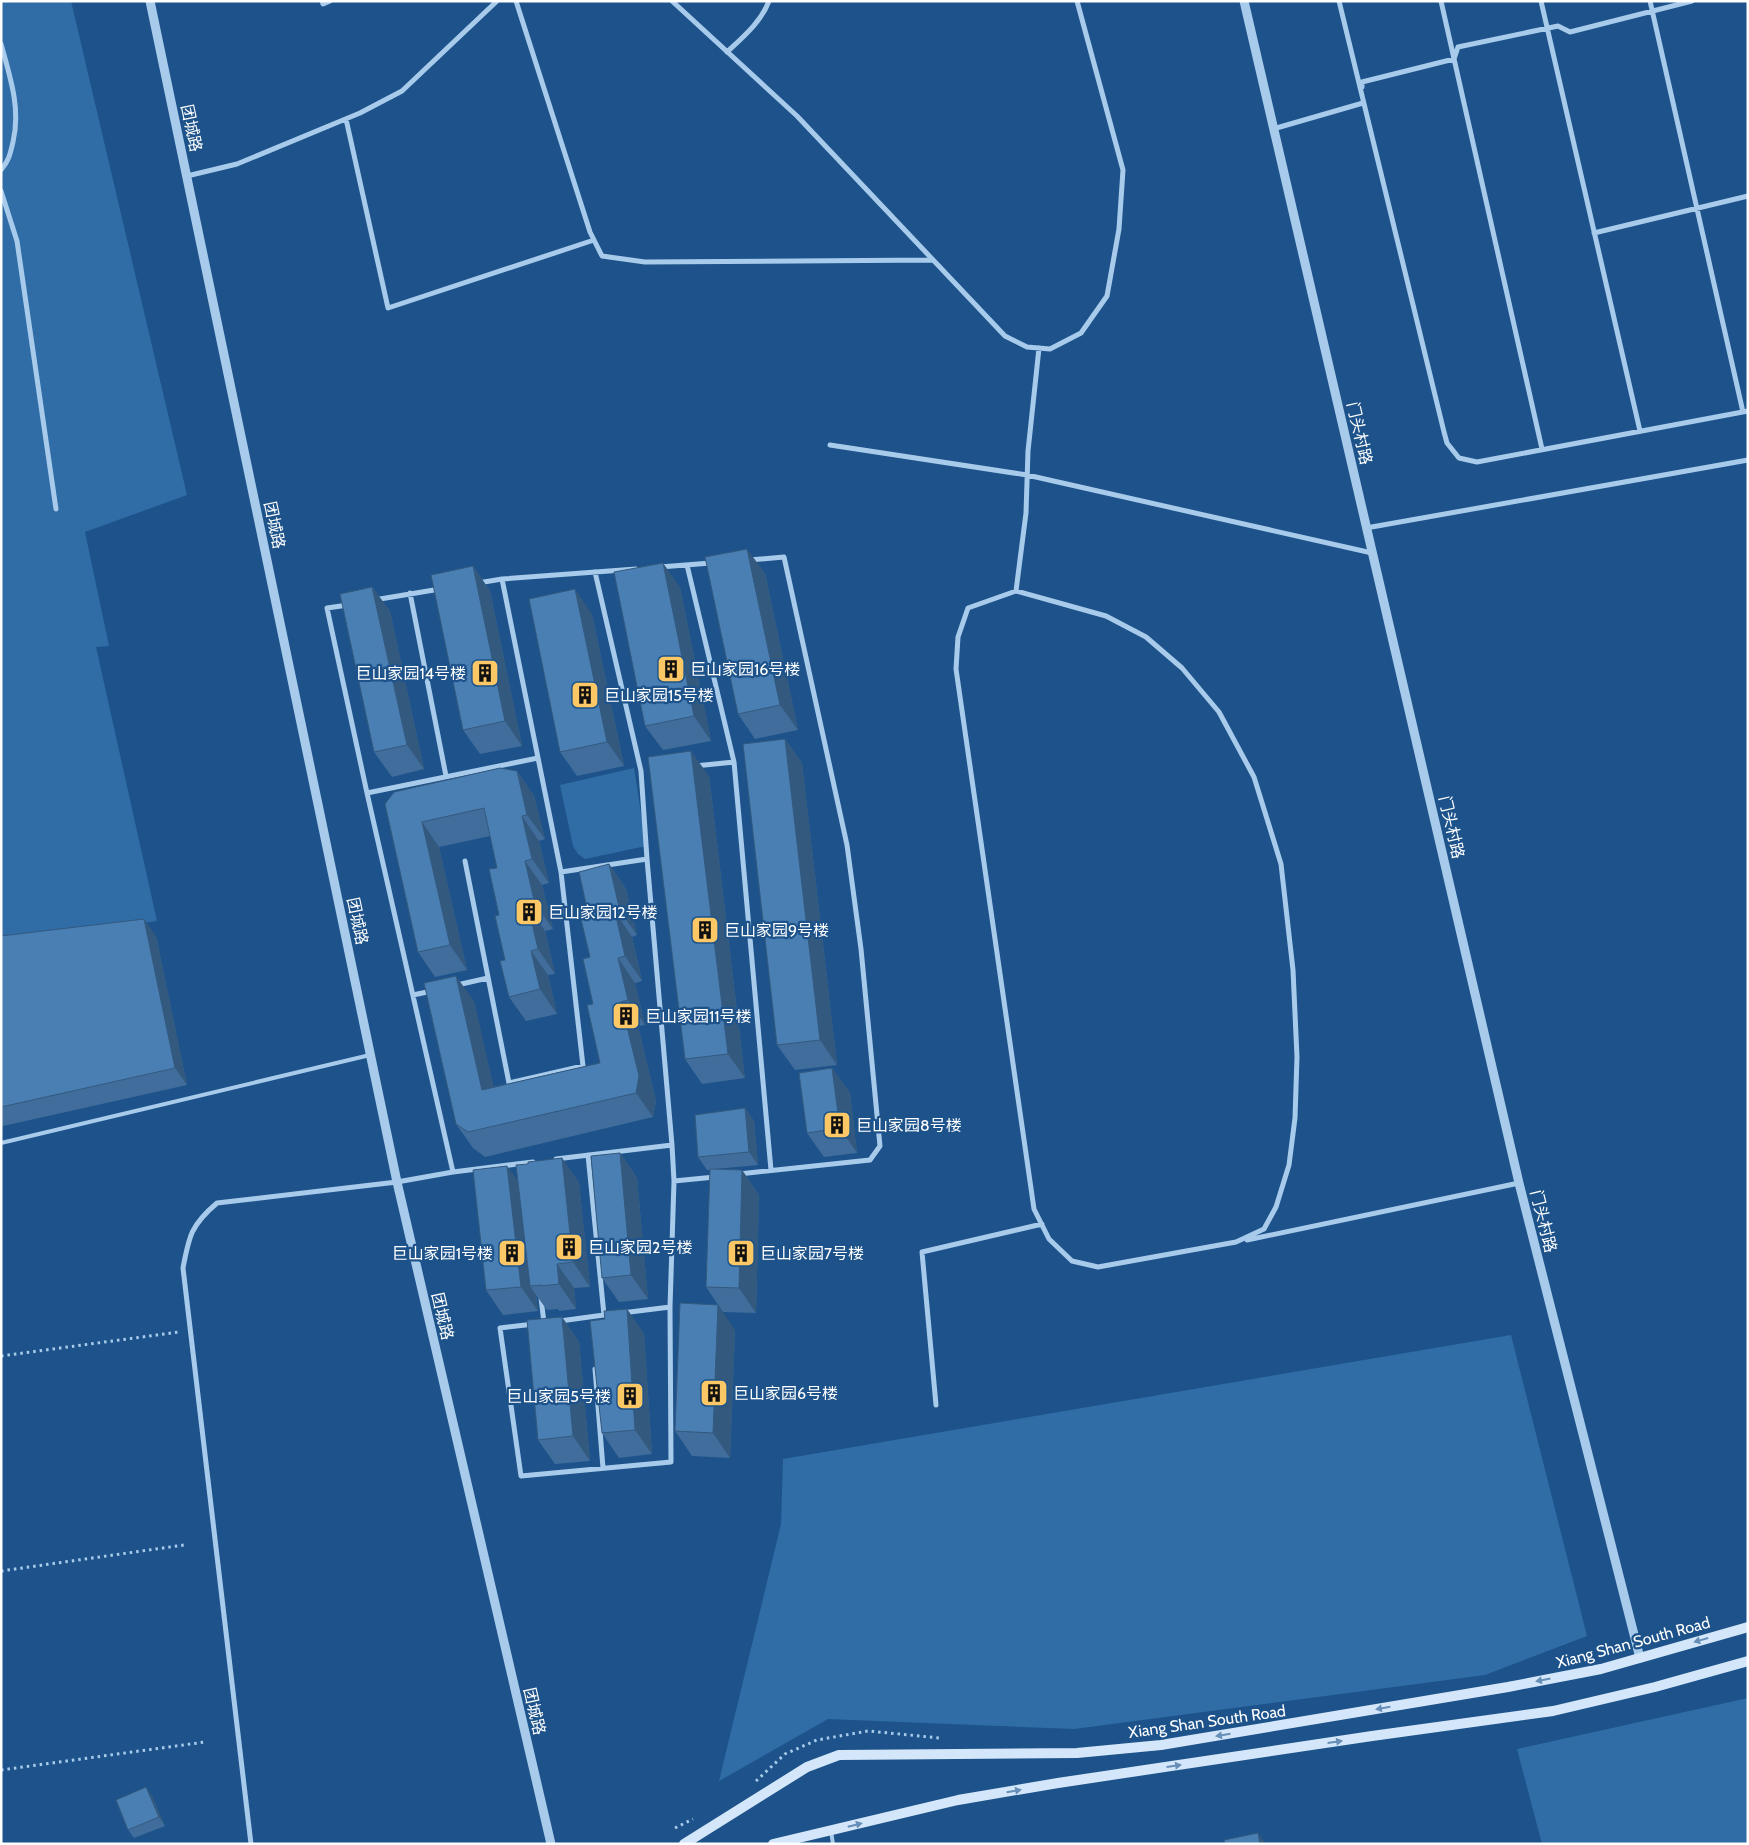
<svg xmlns="http://www.w3.org/2000/svg" width="1749" height="1845" font-family="Cabin,'Noto Sans SC',sans-serif">
	<style>
		.green { fill: #306da7 }
		.lines { fill: none; stroke-linecap: round; stroke-linejoin: round }
		.path { stroke: #a8cbec; stroke-width: 3; stroke-dasharray: 2.5 4; stroke-linecap: butt }
		.service { stroke: #a8cbec; stroke-width: 4 }
		.minor { stroke: #a8cbec; stroke-width: 5 }
		.tertiary { stroke: #a8cbec; stroke-width: 9 }
		.secondary { stroke: #d4e6f9; stroke-width: 10 }
		.wall { fill: #406d9b }
		.shaded-wall { fill: #34597e }
		.building { fill: #4a7fb4; stroke: #34597e }
		.oneway { fill: #668eb6 }
		.labels { text-anchor: middle; stroke-width: 4.5; stroke-linejoin: round; paint-order: stroke }
		.street-label { font-size: 16px; fill: #fff; stroke: #1d538a }
		.poi-label { font-size: 16px; fill: #fff; stroke: #1d538a; text-anchor: start }
	</style>
	<rect width="100%" height="100%" fill="#1d538a"/>
	<path class="green" d="M1,1H71L187,495L85,532L109,646L96,647L157,921L1,942Z
		M634,768L646,846L585,859L578,854L573,846L560,785Z
		M1511,1335L1587,1636L1485,1675L1074,1729L828,1719L719,1781L781,1524L783,1459Z
		M1748,1698V1844H1542L1517,1749Z"/>
	<g class="lines">
		<path class="path" d="M1,1356L179,1332
			M1,1571L184,1545
			M1,1770L205,1742
			M756,1781L785,1754L817,1740L868,1731L940,1738
			M675,1828L693,1819"/>
		<path class="service" d="M1,1143L370,1055
			M831,1831L833,1844"/>
		<path class="minor" d="M322,1L323,4L330,1
			M516,1L590,232L602,256L645,262L933,260
			M672,1L797,116L1005,336L1027,347L1050,349L1081,333L1107,296L1119,229L1123,170L1077,1
			M1339,1L1444,432L1447,443L1459,458L1477,462L1748,411
			M1441,1L1542,449
			M1541,1L1640,431
			M1650,1L1743,412
			M1,44C10,77 21,108 13,142C10,155 9,160 1,170
			M727,52C743,37 761,22 769,1
			M1362,87V82L1454,59L1458,47L1558,26L1570,32L1692,1
			M346,119L388,308L594,240
			M1273,129L1363,103
			M187,176L237,164L360,113L402,91L497,1
			M1,191L17,241L56,509
			M1594,233L1748,196
			M830,445L1027,475L1372,553
			M1366,528L1748,460
			M687,565L734,762L771,1170
			M660,567L711,563
			M595,572L641,771L647,859
			M502,579L636,569
			M478,583L502,579L561,872
			M1016,591L1106,616L1146,637L1182,668L1219,712L1254,777L1281,864L1293,970L1297,1057L1295,1118L1289,1165L1276,1207L1264,1229L1236,1242L1098,1267L1072,1261L1049,1239L1034,1209L956,669L958,637L968,608Z
			M1016,591L1026,513L1028,451L1039,348
			M410,593L446,776
			M374,600L440,589
			M348,605L327,608L367,793L538,758
			M695,766L734,762
			M367,793L453,1172
			M465,861L509,1083L583,1066L561,872L647,859L672,1145L556,1159
			M457,985L488,978
			M413,995L432,991
			M588,1155L604,1315
			M739,1174L870,1160L880,1146L861,949L847,845L784,557L749,560
			M674,1181L715,1177
			M1247,1240L1519,1183
			M541,1298L544,1323
			M622,1313L670,1307
			M560,1321L611,1314
			M534,1324L500,1328L521,1476L671,1462L670,1307L674,1181L672,1145
			M595,1369L603,1468
			M936,1405L922,1252L1042,1224
			M251,1844L183,1268C189,1236 191,1225 217,1203L397,1182L453,1172L533,1162"/>
		<path class="tertiary" d="M150,1L397,1182L551,1844
			M1244,1L1519,1183L1640,1658"/>
		<path class="secondary" d="M684,1844L807,1767L839,1755L1077,1753L1161,1745L1508,1687L1601,1669L1748,1627
			M773,1844L958,1800L1058,1783L1372,1736L1553,1711L1655,1687L1748,1661"/>
	</g>
	<path class="wall" d="M473,566L490,591L522,746L480,754L463,730Z
		M765,573L798,730L755,739L738,714Z
		M372,587L390,611L424,769L392,777L374,752Z
		M680,587L711,741L663,750L645,726Z
		M592,614L624,766L577,776L560,752Z
		M785,739L802,763L837,1065L795,1070L777,1045Z
		M517,771L534,796L545,839L539,841L549,883L542,885L553,929L545,931L555,974L548,975L557,1014L526,1021L509,997L505,960L497,868L490,836L439,847L467,970L435,977L418,952L385,804Z
		M709,776L745,1078L702,1084L685,1059Z
		M609,864L626,889L637,935L632,937L642,981L635,983L645,1025L638,1026L656,1101L653,1117L485,1157L473,1148L456,1124L474,1001L493,1087L600,1063L593,1004L590,957L588,913Z
		M1,936H156L187,1085L3,1126L1,1124Z
		M832,1068L850,1093L857,1153L824,1157L807,1133Z
		M745,1108L754,1121L758,1165L715,1169L742,1170L759,1195L756,1313L723,1312L706,1287L710,1170H707L698,1157Z
		M620,1153L637,1178L648,1299L619,1302L602,1278Z
		M562,1158L579,1183L590,1287L574,1288L576,1309L559,1311L558,1309L547,1310L536,1295L538,1311L503,1315L486,1290L518,1181L528,1164Z
		M627,1309L644,1334L652,1454L619,1458L602,1433L605,1319Z
		M562,1317L579,1342L590,1461L555,1464L538,1440Z
		M735,1330L730,1458L692,1456L675,1431Z
		M152,1796L165,1826L134,1838L128,1830Z"/>
	<path class="shaded-wall" d="M747,549L765,573L798,730L780,705Z
		M663,563L680,587L711,741L694,716Z
		M473,566L490,591L522,746L505,721Z
		M372,587L390,611L424,769L407,745Z
		M575,589L592,614L624,766L607,742Z
		M785,739L802,763L837,1065L820,1040Z
		M691,751L709,776L745,1078L728,1054Z
		M517,771L534,796L545,839L527,815Z
		M522,816L539,841L549,883L532,859Z
		M422,822L439,847L467,970L450,945Z
		M525,861L542,885L553,929L535,904Z
		M609,864L626,889L637,935L620,911Z
		M528,906L545,931L555,974L538,949Z
		M615,912L632,937L642,981L625,956Z
		M144,919L156,936L187,1085L175,1068Z
		M531,951L548,975L557,1014L540,989Z
		M618,958L635,983L645,1025L628,1000Z
		M456,976L474,1001L500,1114L482,1090Z
		M621,1002L638,1026L656,1101L653,1117L636,1093Z
		M832,1068L850,1093L857,1153L840,1128Z
		M745,1108L754,1121L758,1165L749,1152Z
		M620,1153L637,1178L648,1299L631,1275Z
		M562,1158L579,1183L590,1287L573,1262Z
		M507,1166L525,1190L530,1286L536,1295L538,1311L521,1287Z
		M742,1170L759,1195L756,1313L739,1288Z
		M557,1264L574,1288L576,1309L559,1284Z
		M718,1305L735,1330L730,1458L713,1433Z
		M627,1309L644,1334L652,1454L635,1430Z
		M562,1317L579,1342L590,1461L573,1436Z
		M146,1787L152,1796L165,1826L159,1817Z
		M1258,1833L1266,1844H1260Z"/>
	<path class="building" d="M747,549L780,705L738,714L705,557Z
		M663,563L694,716L645,726L614,572Z
		M473,566L505,721L463,730L431,575Z
		M372,587L407,745L374,752L340,594Z
		M575,589L607,742L560,752L529,599Z
		M785,739L820,1040L777,1045L743,744Z
		M691,751L728,1054L685,1059L648,757Z
		M500,768L517,771L527,815L522,816L532,859L525,861L535,904L528,906L538,949L531,951L540,989L509,997L500,961L505,960L495,916L499,915L489,869L497,868L484,808L422,822L450,945L418,952L385,804L394,792Z
		M609,864L620,911L615,912L625,956L618,958L628,1000L621,1002L639,1076L636,1093L468,1132L456,1124L424,983L456,976L482,1090L600,1063L587,1005L593,1004L583,959L590,957L580,915L588,913L579,872Z
		M144,919L175,1068L1,1107V936Z
		M832,1068L840,1128L807,1133L799,1073Z
		M745,1108L749,1152L698,1157L695,1115Z
		M620,1153L631,1275L602,1278L591,1156Z
		M562,1158L573,1262L557,1264L559,1284L542,1286V1285L530,1286L516,1165L528,1164V1162Z
		M507,1166L521,1287L486,1290L473,1170Z
		M710,1169L742,1170L739,1288L706,1287Z
		M680,1303L718,1305L713,1433L675,1431Z
		M627,1309L635,1430L602,1433L590,1321L605,1319L604,1311Z
		M562,1317L573,1436L538,1440L527,1320Z
		M146,1787L159,1817L128,1830L116,1800Z
		M1258,1833L1260,1844H1225L1224,1840Z"/>
	<defs><path id="oneway-solid" d="M-6-.8H1V-3.2L6.5 0L1 3.2V.8H-6Z" transform="scale(1.25)"/></defs>
	<g class="oneway">
		<use href="#oneway-solid" transform="translate(1701 1640) rotate(164)"/>
		<use href="#oneway-solid" transform="translate(1543 1680) rotate(169)"/>
		<use href="#oneway-solid" transform="translate(1383 1708) rotate(170)"/>
		<use href="#oneway-solid" transform="translate(1223 1735) rotate(171)"/>
		<use href="#oneway-solid" transform="translate(1335 1742) rotate(-8)"/>
		<use href="#oneway-solid" transform="translate(1174 1766) rotate(-8)"/>
		<use href="#oneway-solid" transform="translate(1014 1791) rotate(-10)"/>
		<use href="#oneway-solid" transform="translate(855 1825) rotate(-14)"/>
	</g>
	<defs>
		<symbol id="building-square" viewBox="-11 -11 22 22"><rect x="-9" y="-9" width="18" height="18" rx="4" fill="#fcc866" stroke="#1d538a"/><path d="M-4-6H4V6H1V3H-1V6H-4ZM-2.5-4.3h1.7v1.8h-1.7ZM.8-4.3h1.7v1.8H.8ZM-2.5-1h1.7V.8h-1.7ZM.8-1h1.7V.8H.8Z" fill="#111"/></symbol>
	</defs>
	<g fill-rule="evenodd">
		<use href="#building-square" x="655" y="653" width="32" height="32"/>
		<use href="#building-square" x="469" y="657" width="32" height="32"/>
		<use href="#building-square" x="569" y="679" width="32" height="32"/>
		<use href="#building-square" x="513" y="896" width="32" height="32"/>
		<use href="#building-square" x="689" y="914" width="32" height="32"/>
		<use href="#building-square" x="610" y="1000" width="32" height="32"/>
		<use href="#building-square" x="821" y="1109" width="32" height="32"/>
		<use href="#building-square" x="553" y="1231" width="32" height="32"/>
		<use href="#building-square" x="496" y="1237" width="32" height="32"/>
		<use href="#building-square" x="725" y="1237" width="32" height="32"/>
		<use href="#building-square" x="698" y="1377" width="32" height="32"/>
		<use href="#building-square" x="614" y="1380" width="32" height="32"/>
	</g>
	<g class="labels">
		<g class="street-label">
			<text transform="translate(192 128) rotate(78)" y="6">团城路</text>
			<text transform="translate(1360 433) rotate(77)" y="6">门头村路</text>
			<text transform="translate(275 525) rotate(78)" y="6">团城路</text>
			<text transform="translate(1452 827) rotate(77)" y="6">门头村路</text>
			<text transform="translate(358 921) rotate(78)" y="6">团城路</text>
			<text transform="translate(1544 1221) rotate(76)" y="6">门头村路</text>
			<text transform="translate(443 1316) rotate(77)" y="6">团城路</text>
			<text transform="translate(1633 1642) rotate(-15)" y="6">Xiang Shan South Road</text>
			<text transform="translate(535 1711) rotate(77)" y="6">团城路</text>
			<text transform="translate(1207 1721) rotate(-8)" y="6">Xiang Shan South Road</text>
		</g>
		<g class="poi-label">
			<text x="690" y="675">巨山家园16号楼</text>
			<text x="466" y="679" text-anchor="end">巨山家园14号楼</text>
			<text x="604" y="701">巨山家园15号楼</text>
			<text x="548" y="918">巨山家园12号楼</text>
			<text x="724" y="936">巨山家园9号楼</text>
			<text x="645" y="1022">巨山家园11号楼</text>
			<text x="856" y="1131">巨山家园8号楼</text>
			<text x="588" y="1253">巨山家园2号楼</text>
			<text x="493" y="1259" text-anchor="end">巨山家园1号楼</text>
			<text x="760" y="1259">巨山家园7号楼</text>
			<text x="733" y="1399">巨山家园6号楼</text>
			<text x="611" y="1402" text-anchor="end">巨山家园5号楼</text>
		</g>
	</g>
	<rect width="1749" height="1845" fill="none" stroke="#ffffff" stroke-width="5"/>
</svg>
